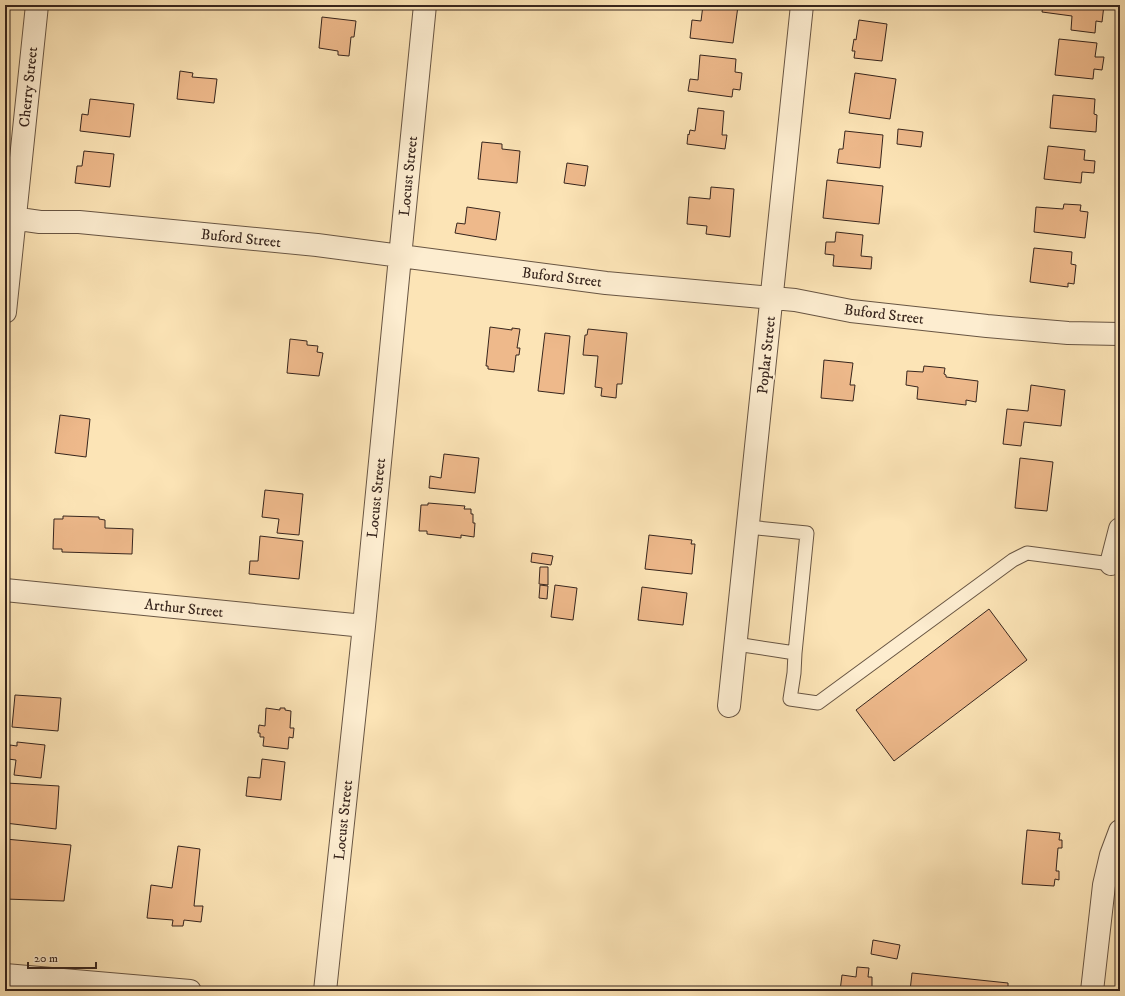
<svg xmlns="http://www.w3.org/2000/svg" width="1125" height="996" font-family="'IM FELL DW Pica',serif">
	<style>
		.building { fill: #eeb98b; stroke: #37251d }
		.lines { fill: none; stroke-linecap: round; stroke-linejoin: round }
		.lane-casing { stroke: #685543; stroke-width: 15 }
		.street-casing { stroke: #685543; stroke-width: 24 }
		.lane { stroke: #fdedd0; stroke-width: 13 }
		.street { stroke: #fdedd0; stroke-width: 22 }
		.labels { text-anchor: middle; stroke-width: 4; stroke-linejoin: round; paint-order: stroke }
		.street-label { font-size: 15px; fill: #37251d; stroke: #fdedd0 }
	</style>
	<rect width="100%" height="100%" fill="#fce4b6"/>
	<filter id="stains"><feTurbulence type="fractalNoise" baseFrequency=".005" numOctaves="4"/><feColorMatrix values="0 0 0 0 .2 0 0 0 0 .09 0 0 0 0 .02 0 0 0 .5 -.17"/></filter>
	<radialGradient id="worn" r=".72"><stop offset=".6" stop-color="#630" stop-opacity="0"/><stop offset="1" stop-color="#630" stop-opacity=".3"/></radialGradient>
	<path class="building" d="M703,5H728L738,6L733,43L690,38L692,20L701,21Z
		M1043,5H1104L1102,22L1096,21L1095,33L1071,30L1072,16L1042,12Z
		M322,17L356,21L354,37H351L349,56L338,55V51L319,48Z
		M859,20L887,24L882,61L854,58L855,51H852L854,39L856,40Z
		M1059,39L1097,43L1095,57H1104L1102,70L1094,69L1093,79L1055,75Z
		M700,55L736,59L735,72L742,73L740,90L733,89L732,97L688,91L690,79L698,80Z
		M180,71L193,73L192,77L217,79L214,103L177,99Z
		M855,73L896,79L890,119L849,113Z
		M1053,95L1095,99L1094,114L1097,115L1096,132L1050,128Z
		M90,99L134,104L130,137L80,131L82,114L88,115Z
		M698,108L724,111L722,135H727L725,149L687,144L688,134L689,135L690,130L695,131Z
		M898,129L923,132L921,147L897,144Z
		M845,131L883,135L880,168L837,163L839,149H843Z
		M482,142L502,144V149L520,151L517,183L478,179Z
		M1048,146L1085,150L1084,160L1095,161L1094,173L1082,172L1081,183L1044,179Z
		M84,151L114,154L110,187L75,183L77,166H82Z
		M567,163L588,166L585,186L564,183Z
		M827,180L883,186L879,224L823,218Z
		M711,187L734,189L730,237L706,234L707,226L687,224L689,197L710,199Z
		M1064,204L1081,205L1080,211L1088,212L1085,238L1034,232L1036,207L1063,209Z
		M467,207L500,212L496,240L455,233L457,223L465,224Z
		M836,232L863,235L861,256L872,257L871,269L833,266L834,255L825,254L826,242H835Z
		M1034,248L1072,252L1071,264L1076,265L1074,284L1068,283V287L1030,282Z
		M490,327L512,330V328L520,329L517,348H520L519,355H516L514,372L488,369V366H486Z
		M588,329L627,333L622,384H617L616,398L601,396L602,388L595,387L598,356L583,355L585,335H587Z
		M545,333L570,336L564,394L538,391Z
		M290,339L307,341V345L318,346L317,352L323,353L319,376L287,373Z
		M824,360L853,363L850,385H855L853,401L821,398Z
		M924,366L945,368L944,374L946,375V377L978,381L976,402L966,400V405L917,399L918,387L906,385L907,371L923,372Z
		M1031,385L1065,390L1061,426L1024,422L1021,446L1003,444L1007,409L1028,411Z
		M60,415L90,419L86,457L55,453Z
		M444,454L479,458L475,493L429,488L430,476L441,478Z
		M1020,458L1053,462L1047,511L1015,508Z
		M265,490L303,494L299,535L277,533L279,519L262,517Z
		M428,503L465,506L464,509H471V514H473V523H475L474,537L461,535V538L427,534V531H419L421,505H428Z
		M63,516L99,517V519L105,520V528L133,529L132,554L62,552V549H53L54,519H63Z
		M649,535L692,540L691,544H695L692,574L645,569Z
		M260,536L303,541L299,579L249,574L250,561H258Z
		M532,553L553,556L551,565L531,562Z
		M540,567H548V585L539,584Z
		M540,585L548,586L547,599L539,598Z
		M555,585L577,588L573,620L551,617Z
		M642,587L687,593L683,625L638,620Z
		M989,609L1027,660L894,761L856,710Z
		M15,695L61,698L58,731L12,727Z
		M266,708L280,710V708H285V710L291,711L290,728H294L293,738L289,737L288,749L263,746L264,737H260V733H258L259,725L265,726Z
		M17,742L45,745L41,778L14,775L16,760L8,759L10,745L17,746Z
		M262,759L285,762L281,800L246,796L248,777L260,778Z
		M6,783L59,786L56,829L5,823V795Z
		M1027,830L1060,833L1059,840H1062V848H1058L1056,871H1059V880L1055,879L1054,886L1022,884Z
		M5,839L71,845L64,901L5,899Z
		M178,846L200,849L194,906H203L201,922L184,920L183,926H172L173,920L147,918L151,885L172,888Z
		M873,940L900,945L897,959L871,954Z
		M857,967L869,968L868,977H872V988L889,991H840L842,975L856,977Z
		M912,973L1008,983V991H910Z"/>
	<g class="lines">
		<defs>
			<path id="lane" d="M736,644L795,653L807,533L748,527
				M795,653L794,673L790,699L818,703L1013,560L1027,553L1111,564"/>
			<path id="street" d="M5,217L40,222H79L317,245L606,283L795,300L851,311L987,326L1068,333L1120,334
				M5,312L37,5
				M1111,564L1120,529
				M5,590L364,626
				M729,706L802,5
				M5,975L190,991
				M325,991L364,626L400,257L425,5
				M1092,991L1104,885L1111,855L1120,831"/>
		</defs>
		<use href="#lane" class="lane-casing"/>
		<use href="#street" class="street-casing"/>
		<use href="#lane" class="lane"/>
		<use href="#street" class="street"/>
	</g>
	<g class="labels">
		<g class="street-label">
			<text transform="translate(28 87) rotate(-84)" y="5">Cherry Street</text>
			<text transform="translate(408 176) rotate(-84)" y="5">Locust Street</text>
			<text transform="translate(241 238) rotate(6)" y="5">Buford Street</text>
			<text transform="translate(562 277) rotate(7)" y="5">Buford Street</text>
			<text transform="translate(884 314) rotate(7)" y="5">Buford Street</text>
			<text transform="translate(766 355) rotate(-84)" y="5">Poplar Street</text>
			<text transform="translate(376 498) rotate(-84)" y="5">Locust Street</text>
			<text transform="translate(184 608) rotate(6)" y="5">Arthur Street</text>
			<text transform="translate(343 820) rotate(-84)" y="5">Locust Street</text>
		</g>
	</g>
	<rect width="1125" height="996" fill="none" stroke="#fce4b6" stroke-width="20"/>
	<rect x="6" y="6" width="1113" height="984" fill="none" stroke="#37251d" stroke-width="2"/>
	<rect x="10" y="10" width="1105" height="976" fill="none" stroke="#37251d"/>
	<path d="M28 962v6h68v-6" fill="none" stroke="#37251d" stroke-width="2"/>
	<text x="34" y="962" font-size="12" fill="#37251d" stroke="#fdedd0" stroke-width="3" paint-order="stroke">20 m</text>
	<rect width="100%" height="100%" filter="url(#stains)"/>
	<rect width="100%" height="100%" fill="url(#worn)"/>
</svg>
